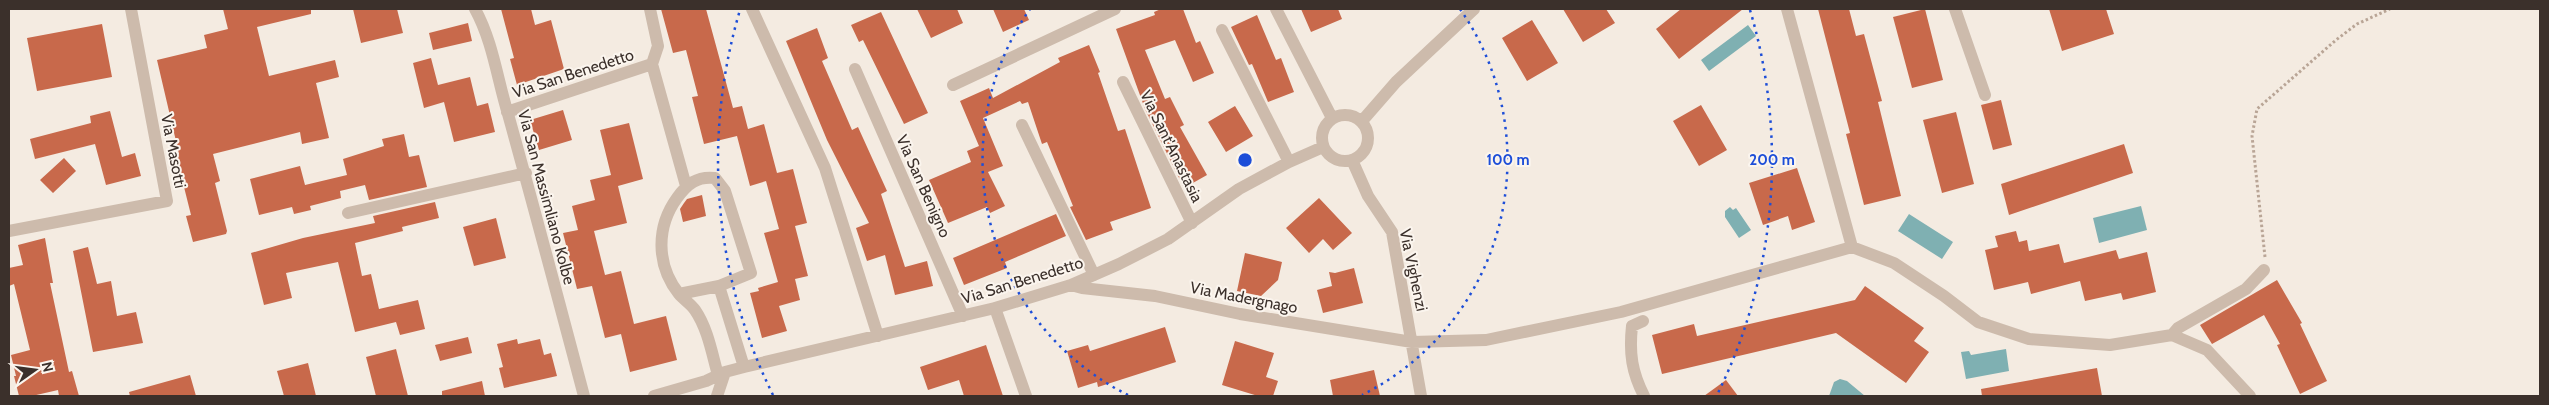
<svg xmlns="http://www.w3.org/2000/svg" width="2549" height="405" font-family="Cabin,sans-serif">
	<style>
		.water { fill: #7fb0b2 }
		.building { fill: #c8694b }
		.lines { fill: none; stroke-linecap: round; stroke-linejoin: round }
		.path { stroke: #b9a596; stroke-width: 3; stroke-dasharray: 2.5 2.5; stroke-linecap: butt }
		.minor { stroke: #cdbbac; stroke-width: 12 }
		.ring { fill: none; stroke: #1d4ed8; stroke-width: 2.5; stroke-dasharray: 2.5 5 }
		.labels { text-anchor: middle; stroke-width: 4; stroke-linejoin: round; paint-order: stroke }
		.street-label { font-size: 16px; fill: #3b302b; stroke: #fbf5ee }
		.centre { fill: #1d4ed8; stroke: #fbf5ee; stroke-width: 2.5 }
		.ring-label { font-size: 15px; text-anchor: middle; font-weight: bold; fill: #1d4ed8; stroke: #fbf5ee; stroke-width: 4; stroke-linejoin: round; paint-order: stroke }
	</style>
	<rect width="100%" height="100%" fill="#f4ebe1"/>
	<path class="water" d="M1748,25L1756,36L1709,71L1701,60Z
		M2141,206L2147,230L2099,243L2093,218Z
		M1730,207L1733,210L1736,208L1751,230L1739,238L1725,217V211Z
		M1909,214L1953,242L1942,259L1898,231Z
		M2006,349L2009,371L1966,379L1961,352L1969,351L1971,355Z
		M1840,379L1847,381L1865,396H1829L1834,382Z"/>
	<path class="building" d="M223,9H311V14L257,27L269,76L335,60L339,77L316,83L329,138L302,144L300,132L213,154L220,181L215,183L227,231L226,234L193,242L186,216L191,215L176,155L179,154L157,60L207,48L204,35L228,29Z
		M353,9H397L403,33L361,43Z
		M501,9H531L535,25L551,20L564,69L517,85L510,59L514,58Z
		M661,9H706L733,108L742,106L748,129L764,124L777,173L793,169L807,223L795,226L808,276L795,279L800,300L779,306L787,331L762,338L750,293L759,291L758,288L778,282L764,233L779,229L766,181L750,186L737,136L704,144L692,97L698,96L686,50L673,53Z
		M917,9H957L963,23L931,38Z
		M993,9H1024L1029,20L1003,32Z
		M1161,9H1183L1196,43L1200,41L1214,73L1193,82L1175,40L1145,50L1165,99L1170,97L1184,125L1180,127L1207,175L1184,188L1145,109L1116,29L1155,15L1154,12Z
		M1301,9H1338L1342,19L1311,32Z
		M1563,9H1606L1615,23L1583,42Z
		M1681,9H1743L1679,59L1656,29Z
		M1818,9H1849L1856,36L1864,34L1882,101L1878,102L1901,196L1864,205L1846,134L1850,133Z
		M1925,9L1943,80L1912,88L1893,17Z
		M2049,9H2106L2114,34L2062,51Z
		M881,12L928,113L904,124L863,40L859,42L851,25Z
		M1257,15L1276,60L1281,58L1294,92L1268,102L1252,64L1249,65L1231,27Z
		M1532,20L1558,63L1527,81L1502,38Z
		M468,23L472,41L433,50L429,33Z
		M102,24L112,77L37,91L27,38Z
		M817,28L828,58L822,61L852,130L858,127L887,191L881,194L905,267L927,261L933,286L895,295L885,255L867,261L856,228L869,223L827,140L786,41Z
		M1089,45L1100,72L1098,73L1118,131L1125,129L1151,208L1110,222L1113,230L1086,240L1070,207L1073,206L1047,142L1042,144L1028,102L1022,104L1020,101L983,118L1003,166L988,172L1005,206L990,213L987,207L948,223L929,180L971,162L967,151L979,146L960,101L989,88L993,98L1060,62L1058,58Z
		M431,58L438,85L470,77L477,106L488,103L495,132L454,142L444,102L424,108L413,63Z
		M2001,100L2012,145L1993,150L1981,105Z
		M1701,105L1727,150L1699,166L1673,121Z
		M1235,106L1253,136L1226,152L1208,122Z
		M563,110L572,140L539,150L530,120Z
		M110,111L122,157L135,153L141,176L106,185L95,144L35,159L30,139L91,123L90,116Z
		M1956,112L1974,184L1942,193L1923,120Z
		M629,123L643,179L618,186L627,223L594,231L605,275L621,271L634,324L666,316L677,360L630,372L621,334L605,338L592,286L577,289L563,233L578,230L572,206L595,200L590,180L611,175L600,130Z
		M404,134L409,157L419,155L427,187L369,200L365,185L340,191L341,198L310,206L311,210L294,214L292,207L259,215L250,179L300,166L305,185L347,175L343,159L384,146L382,139Z
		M2124,144L2133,173L2009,215L2001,184Z
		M64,158L76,171L53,193L40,180Z
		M1797,168L1815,222L1792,230L1788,216L1763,225L1749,183Z
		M702,195L706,216L683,222L680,209L684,203L687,199Z
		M1319,198L1352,233L1333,250L1323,239L1309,253L1286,228Z
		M435,202L439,218L402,227L403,231L355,243L362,276L371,274L379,309L418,300L425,329L400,335L396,322L355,332L338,262L286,273L292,298L264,305L251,253L303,238L375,223L373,216Z
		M1056,214L1066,236L1005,262L1007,268L964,285L953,258Z
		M496,218L506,258L474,266L463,227Z
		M2016,231L2019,242L2027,240L2029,251L2059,244L2064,263L2116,250L2119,259L2147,252L2156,292L2123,300L2121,293L2085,301L2080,281L2031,294L2028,282L1994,290L1985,250L1998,247L1995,236Z
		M45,238L53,283H50L69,372L72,371L79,396H59L58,390L32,396H19L14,376H16L11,355L30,350L14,284L9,286V268L23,265L18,245Z
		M88,247L97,284L111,281L117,316L136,312L143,343L93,352L73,251Z
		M1245,253L1282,262L1278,280L1261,296L1237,291Z
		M1354,268L1363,303L1323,313L1317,290L1332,286L1329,272L1335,273Z
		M2277,280L2302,323L2300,324L2327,381L2300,394L2277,345L2280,344L2264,315L2212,344L2200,325Z
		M1865,286L1924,328L1914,341L1929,352L1906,383L1836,333L1662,374L1652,335L1694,324L1697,336L1855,300Z
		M1165,327L1176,362L1098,387L1097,382L1078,388L1067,351L1088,345L1090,351Z
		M468,337L472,353L440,361L435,345Z
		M517,339L518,344L540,339L544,355L551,353L557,376L504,388L499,368L503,367L497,344Z
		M1235,341L1274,353L1266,377L1278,381L1273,396H1258L1222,385Z
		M986,345L1003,396H964L959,380L928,390L920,367Z
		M396,349L408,396H376L366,357Z
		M308,363L316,396H284L277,371Z
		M2097,368L2102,396H1982L1981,389Z
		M1374,370L1380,396H1333L1330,380Z
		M190,375L196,396H130L129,392Z
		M1726,380L1738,396H1704Z
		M482,381L485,396H442V391Z"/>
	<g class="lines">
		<path class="path" d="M2265,257L2252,136L2257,109L2336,40L2357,24L2390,9"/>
		<path class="minor" d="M475,9C493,42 497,78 508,114C534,207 559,302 584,396
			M752,9L825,168L878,336
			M1276,9L1332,118
			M1787,9L1852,247
			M1955,9L1985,95
			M1222,30L1289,162
			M652,64L686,186
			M855,69L963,316
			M1123,82L1192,223
			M953,85L1115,9
			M507,112L652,64L658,46L650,9
			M1322 138a23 23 0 1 1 46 0a23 23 0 1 1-46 0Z
			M1362,121L1396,82L1474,9
			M1022,125L1094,275
			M1352,160L1368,196L1392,232L1421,396
			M348,213L526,173
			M9,231L167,201L131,9
			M1071,285L1082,288L1155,296L1240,314L1412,342L1486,340L1621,312L1852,247L1894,263L1944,296L1978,322L2029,339L2110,345L2172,335L2207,350L2250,396
			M679,294L719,286
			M995,308L1026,396
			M1643,321L1632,326C1629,354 1632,372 1644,396
			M2172,335L2178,328L2246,289L2264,270
			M718,375C712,354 708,329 695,310C691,304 684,300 679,294C656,265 656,227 677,198C687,184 697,176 715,178L725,191L751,273L719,286L744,367
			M654,396L706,381L725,372L744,367L995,308L1071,285L1119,264L1168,239L1239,189L1289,162L1323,147
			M717,396L725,372"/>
	</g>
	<g class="ring">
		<path d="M1128 395A263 263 0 0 1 1030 9M1460 9A263 263 0 0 1 1362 395"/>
		<path d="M773 395A527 527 0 0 1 740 10M1750 10A527 527 0 0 1 1717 395"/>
	</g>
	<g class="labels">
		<g class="street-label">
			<text transform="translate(573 73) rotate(-18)" y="6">Via San Benedetto</text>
			<text transform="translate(1172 146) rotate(64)" y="6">Via Sant'Anastasia</text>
			<text transform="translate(174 151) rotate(79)" y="6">Via Masotti</text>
			<text transform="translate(924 186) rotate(66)" y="6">Via San Benigno</text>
			<text transform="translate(547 197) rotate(75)" y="6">Via San Massimliano Kolbe</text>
			<text transform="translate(1414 270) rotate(78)" y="6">Via Vighenzi</text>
			<text transform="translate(1022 280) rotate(-17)" y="6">Via San Benedetto</text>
			<text transform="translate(1244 297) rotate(11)" y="6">Via Madergnago</text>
		</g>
	</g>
	<circle cx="1245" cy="160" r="8" class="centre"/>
	<g class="ring-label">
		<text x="1508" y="165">100 m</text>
		<text x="1772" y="165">200 m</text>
	</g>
	<rect width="2549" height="405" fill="none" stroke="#3b302b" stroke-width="20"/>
	<g transform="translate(35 370) rotate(76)" stroke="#fbf5ee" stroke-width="4" paint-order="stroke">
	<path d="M0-4L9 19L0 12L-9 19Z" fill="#3b302b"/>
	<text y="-8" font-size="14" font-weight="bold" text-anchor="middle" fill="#3b302b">N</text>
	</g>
</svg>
